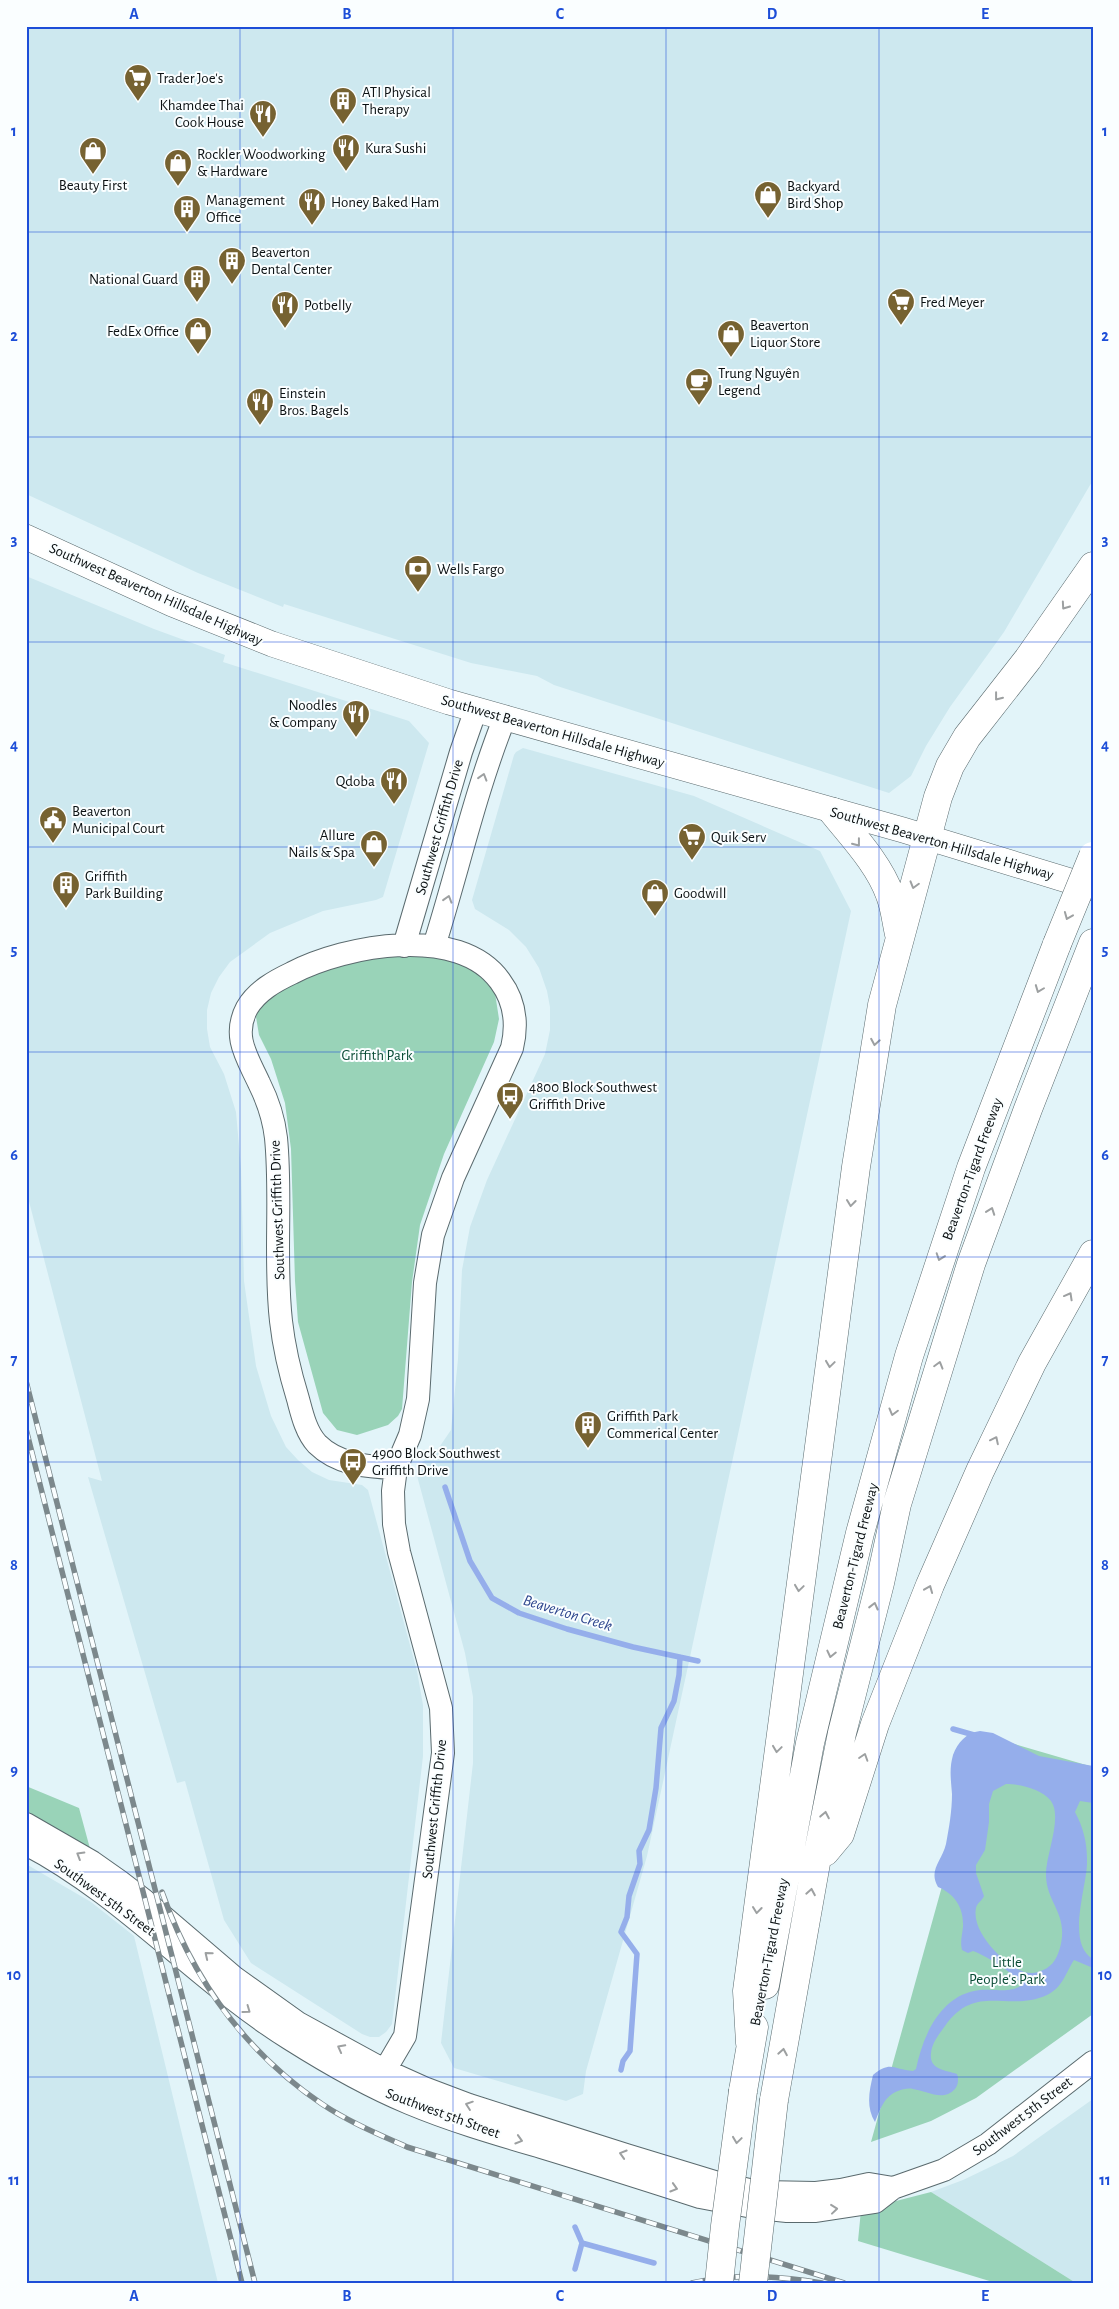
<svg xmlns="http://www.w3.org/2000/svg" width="1119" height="2309" font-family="'Alegreya Sans',sans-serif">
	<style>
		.built { fill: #cde8ef }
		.green { fill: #99d3b8 }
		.water { fill: #95aeeb; fill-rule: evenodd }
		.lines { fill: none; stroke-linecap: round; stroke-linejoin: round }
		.stream { stroke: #95aeeb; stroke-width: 5.5 }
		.secondary-casing { stroke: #5a6a6e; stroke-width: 24 }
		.primary-casing { stroke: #5a6a6e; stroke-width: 26 }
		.highway-casing { stroke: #5a6a6e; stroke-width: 29 }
		.secondary { stroke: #fff; stroke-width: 22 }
		.primary { stroke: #fff; stroke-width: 25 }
		.highway { stroke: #fff; stroke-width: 28 }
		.rail-casing { stroke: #7c888c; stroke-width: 5.5 }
		.rail { stroke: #fafeff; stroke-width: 4; stroke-dasharray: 11; stroke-linecap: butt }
		.highway-bridge-casing { stroke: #5a6a6e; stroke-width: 29; stroke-linecap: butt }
		.highway-bridge { stroke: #fff; stroke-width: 28 }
		.oneway { stroke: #9da0a1 }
		.grid { fill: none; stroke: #1d4ed8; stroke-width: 1; stroke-opacity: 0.55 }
		.labels { text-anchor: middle; stroke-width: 4; stroke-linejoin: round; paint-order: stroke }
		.poi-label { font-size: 15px; fill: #0b1113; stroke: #fafeff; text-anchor: start }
		.street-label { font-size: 15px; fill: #0b1113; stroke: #fafeff }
		.park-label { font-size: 15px; fill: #0a4c36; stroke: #fafeff }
		.water-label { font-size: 16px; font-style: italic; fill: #2e468e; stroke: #fafeff }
		.neatline { fill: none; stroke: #1d4ed8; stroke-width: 2 }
		.grid-label { font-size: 16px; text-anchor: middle; font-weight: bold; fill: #1d4ed8 }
	</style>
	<rect width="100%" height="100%" fill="#e2f4f9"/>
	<path class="built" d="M26,26H1093V480L1004,632L950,707L926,746L911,776L889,793L554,685L537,676L471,663L284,604L283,607L198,573L26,494Z
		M26,576L154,629L225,655L223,662L409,721L429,743L383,897L376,900L323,911L270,933L230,962L219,977L211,993L207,1010V1029L210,1047L224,1074L236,1112L241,1169L244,1281L256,1366L271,1416L286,1447L298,1460L312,1472L329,1480L362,1485L368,1490L417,1671L423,1705V1756L392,2024L386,2032L379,2037H370L362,2034L251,1963L224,1920L185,1781L177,1783L88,1477L102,1481L26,1190Z
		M523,748L694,796L820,851L851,911L647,1856L586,2071L583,2094L566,2101L454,2068L441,2043L473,1763V1697L465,1653L416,1472L417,1467L438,1449L451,1430L458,1359L462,1270L470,1227L487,1180L545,1054L550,1030V1007L547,991L539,968L526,947L509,930L475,909L472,900L514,755L516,752Z
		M26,1864L91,1902L134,1936L218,2283H26Z
		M1093,2099V2283H1076L931,2192L963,2180L1013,2156Z"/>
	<path class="green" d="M435,951L480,970L495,993L499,1019L494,1042L444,1154L420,1225L412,1282L402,1409L398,1416L388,1425L357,1435L337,1430L323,1413L298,1322L295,1281L291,1149L285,1103L271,1059L259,1035L256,1017L259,1004L313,967Z
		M984,1735L1093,1767V2014L976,2098L931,2121L871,2142Z
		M26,1786L79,1808L95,1867L26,1847Z
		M931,2192L1076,2283H996L858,2241L861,2210Z"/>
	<path class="water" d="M980,1731L993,1733L1039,1756L1093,1766V1803L1080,1801L1075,1812C1083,1827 1087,1842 1087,1860C1088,1885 1065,1943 1093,1959V1968L1074,1960C1065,1974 1063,1987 1047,1995C1007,2013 976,1982 945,2026C939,2034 932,2043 931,2053C929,2070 945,2070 957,2074C959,2080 958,2085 955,2089C943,2102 927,2091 913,2089C909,2088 902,2089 898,2091C884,2096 880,2110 875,2122C866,2107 869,2092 873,2075C891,2060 894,2070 913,2071L916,2069C923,2035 941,1994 980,1990C992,1989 1012,1993 1022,1985C1016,1974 985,1955 973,1951L968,1953L962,1950C960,1942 962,1936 963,1927C964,1908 955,1894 938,1887C928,1870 942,1861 946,1844C949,1828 952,1811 952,1794C951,1780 949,1769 953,1755C958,1742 966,1733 980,1731ZM1006,1784C1019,1784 1042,1789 1051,1801C1063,1818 1045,1856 1046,1876C1047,1904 1069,1914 1060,1948C1056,1961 1051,1968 1038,1972C1021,1977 1004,1961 993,1949C984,1939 973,1923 976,1908C977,1903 982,1901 984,1896L976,1873V1865L985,1850L989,1822V1804L993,1791Z"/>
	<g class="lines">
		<path class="stream" d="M445,1487L470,1561L492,1598L519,1613L567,1629L633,1647L698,1661
			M953,1729L974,1735
			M621,2070L623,2061L630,2051L637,1954L621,1932L627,1917L629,1896L640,1864L639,1851L649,1830L656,1788L661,1728L674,1701L679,1675L680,1657
			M575,2227L582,2243L575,2269
			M582,2243L654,2263"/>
		<defs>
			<path id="secondary" d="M404,946L461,752L476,709
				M434,946C458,870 475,792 505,717
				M26,1824L92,1862L119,1881L145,1901L235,1978L298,2023L384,2070L424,2088L469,2105L626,2155L718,2183L758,2192L816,2193L841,2190L869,2184L893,2188
				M26,1844C124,1895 197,1981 290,2039C328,2063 368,2086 409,2103C452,2121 497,2134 541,2147C594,2163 647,2180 700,2197L758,2208L787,2211H816L875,2202L893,2188L944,2170L988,2144L1093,2062
				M375,2087L405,2036L443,1753L441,1708L399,1552L394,1524L393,1491L396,1468L410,1435L418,1399L425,1283L433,1235L453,1178L512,1048C518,1023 515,1001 500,981C459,924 346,945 292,973C275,981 257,991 247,1008C232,1036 247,1057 259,1083C267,1099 274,1120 276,1138C282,1199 274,1260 281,1321C284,1348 290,1373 298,1399C302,1414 306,1432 317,1444C338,1465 368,1467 396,1468"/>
			<path id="primary" d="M26,537L172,604L272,644L449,702L903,830L1093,888"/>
			<path id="highway" d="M833,812C853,837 879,864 890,895C895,908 896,921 899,934
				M825,1852L840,1834L875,1724L930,1585L980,1471L1032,1363L1093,1254
				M765,1985L810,1743L860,1533L909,1356L971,1168L1057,944
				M750,2043L747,1991L856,1167L882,1005L938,797L950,766L967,737L1028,659L1093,566
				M743,2091L754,2027
				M774,2100L816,1863L842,1733L880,1583L897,1504L971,1264L1028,1109L1093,943"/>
		</defs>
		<use href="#secondary" class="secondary-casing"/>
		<use href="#primary" class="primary-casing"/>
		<use href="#highway" class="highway-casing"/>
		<use href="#secondary" class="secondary"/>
		<use href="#primary" class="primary"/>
		<use href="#highway" class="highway"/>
		<defs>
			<path id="rail" d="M26,1381L255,2283
				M26,1429L242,2283
				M162,1892C193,1980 244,2051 322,2104C349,2122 378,2134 407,2147L844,2283
				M692,2283C735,2273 778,2276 822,2283"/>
		</defs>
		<use href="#rail" class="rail-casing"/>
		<use href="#rail" class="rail"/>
		<defs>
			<path id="highway-bridge" d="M1057,944L1093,856
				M719,2283L725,2226L743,2091
				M753,2283L774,2100"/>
		</defs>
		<use href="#highway-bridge" class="highway-bridge-casing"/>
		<use href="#highway-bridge" class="highway-bridge"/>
	</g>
	<defs><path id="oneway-chevron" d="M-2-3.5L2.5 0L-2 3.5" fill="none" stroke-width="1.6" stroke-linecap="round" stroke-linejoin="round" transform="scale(1.25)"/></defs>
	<g class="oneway">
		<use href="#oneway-chevron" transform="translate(1065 606) rotate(125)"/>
		<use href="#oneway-chevron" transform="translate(998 697) rotate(128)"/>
		<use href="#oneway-chevron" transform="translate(483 777) rotate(-73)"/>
		<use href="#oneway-chevron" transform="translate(857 843) rotate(52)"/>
		<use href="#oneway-chevron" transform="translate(914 885) rotate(106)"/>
		<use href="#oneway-chevron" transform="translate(448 899) rotate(-73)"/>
		<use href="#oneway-chevron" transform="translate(1068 916) rotate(112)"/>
		<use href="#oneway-chevron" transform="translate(1039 989) rotate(111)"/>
		<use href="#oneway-chevron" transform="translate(875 1042) rotate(100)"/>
		<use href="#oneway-chevron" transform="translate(851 1203) rotate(97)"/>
		<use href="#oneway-chevron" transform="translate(991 1211) rotate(-70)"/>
		<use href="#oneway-chevron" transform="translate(940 1257) rotate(109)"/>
		<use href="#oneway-chevron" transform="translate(1069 1296) rotate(-61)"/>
		<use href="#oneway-chevron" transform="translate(830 1364) rotate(98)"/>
		<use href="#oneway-chevron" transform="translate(939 1365) rotate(-74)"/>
		<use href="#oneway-chevron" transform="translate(893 1412) rotate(105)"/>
		<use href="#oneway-chevron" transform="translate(995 1440) rotate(-64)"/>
		<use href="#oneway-chevron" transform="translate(799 1588) rotate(98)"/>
		<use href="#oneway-chevron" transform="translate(929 1589) rotate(-68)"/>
		<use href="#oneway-chevron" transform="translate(874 1606) rotate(-76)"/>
		<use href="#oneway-chevron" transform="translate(831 1654) rotate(103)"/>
		<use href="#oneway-chevron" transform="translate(777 1749) rotate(98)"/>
		<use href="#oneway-chevron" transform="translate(864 1757) rotate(-72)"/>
		<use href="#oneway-chevron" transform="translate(825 1815) rotate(-79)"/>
		<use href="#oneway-chevron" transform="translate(80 1855) rotate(-149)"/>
		<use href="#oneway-chevron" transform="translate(811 1892) rotate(-80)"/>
		<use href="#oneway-chevron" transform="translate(757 1910) rotate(97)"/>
		<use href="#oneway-chevron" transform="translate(208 1955) rotate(-141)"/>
		<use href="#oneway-chevron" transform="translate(247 2010) rotate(36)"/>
		<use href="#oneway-chevron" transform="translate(341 2048) rotate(-152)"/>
		<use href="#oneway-chevron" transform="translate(783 2052) rotate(-80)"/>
		<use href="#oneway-chevron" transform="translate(469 2105) rotate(-161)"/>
		<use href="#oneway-chevron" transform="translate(519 2140) rotate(17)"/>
		<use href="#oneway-chevron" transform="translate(737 2140) rotate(98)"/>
		<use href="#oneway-chevron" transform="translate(623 2154) rotate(-163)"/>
		<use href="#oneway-chevron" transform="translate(674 2188) rotate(17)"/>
		<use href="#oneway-chevron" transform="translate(834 2209) rotate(-6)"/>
	</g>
	<path class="grid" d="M240,26V2283M453,26V2283M666,26V2283M879,26V2283M26,232H1093M26,437H1093M26,642H1093M26,847H1093M26,1052H1093M26,1257H1093M26,1462H1093M26,1667H1093M26,1872H1093M26,2077H1093"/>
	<defs>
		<symbol id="supermarket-pin" viewBox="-11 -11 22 30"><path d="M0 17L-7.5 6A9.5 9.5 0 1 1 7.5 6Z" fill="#766231" stroke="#fafeff"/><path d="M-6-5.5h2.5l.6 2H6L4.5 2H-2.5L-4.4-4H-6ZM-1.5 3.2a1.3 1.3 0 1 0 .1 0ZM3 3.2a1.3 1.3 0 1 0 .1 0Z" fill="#fff"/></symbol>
		<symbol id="building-pin" viewBox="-11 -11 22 30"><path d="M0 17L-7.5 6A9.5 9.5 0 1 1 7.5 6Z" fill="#766231" stroke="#fafeff"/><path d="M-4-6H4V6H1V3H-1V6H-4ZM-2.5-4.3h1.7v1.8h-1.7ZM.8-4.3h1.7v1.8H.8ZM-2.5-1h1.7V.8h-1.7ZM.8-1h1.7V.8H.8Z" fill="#fff"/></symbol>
		<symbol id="restaurant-pin" viewBox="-11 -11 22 30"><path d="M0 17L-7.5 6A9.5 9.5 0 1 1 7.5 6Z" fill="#766231" stroke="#fafeff"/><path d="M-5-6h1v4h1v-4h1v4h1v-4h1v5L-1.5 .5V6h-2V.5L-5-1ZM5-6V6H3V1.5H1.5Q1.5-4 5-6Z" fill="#fff"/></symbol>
		<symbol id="shop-pin" viewBox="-11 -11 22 30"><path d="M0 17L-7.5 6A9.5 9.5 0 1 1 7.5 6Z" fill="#766231" stroke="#fafeff"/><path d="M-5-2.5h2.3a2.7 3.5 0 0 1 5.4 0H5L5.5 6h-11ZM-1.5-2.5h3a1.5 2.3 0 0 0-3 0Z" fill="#fff"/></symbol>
		<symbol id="cafe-pin" viewBox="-11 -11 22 30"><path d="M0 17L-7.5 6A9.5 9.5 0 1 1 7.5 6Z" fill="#766231" stroke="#fafeff"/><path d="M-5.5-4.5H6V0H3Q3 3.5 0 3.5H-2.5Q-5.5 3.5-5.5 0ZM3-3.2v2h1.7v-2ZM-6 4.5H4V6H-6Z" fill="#fff"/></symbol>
		<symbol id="bank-pin" viewBox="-11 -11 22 30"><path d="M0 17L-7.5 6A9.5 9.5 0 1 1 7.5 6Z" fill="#766231" stroke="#fafeff"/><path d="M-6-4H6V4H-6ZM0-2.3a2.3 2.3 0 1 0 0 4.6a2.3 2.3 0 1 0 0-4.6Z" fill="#fff"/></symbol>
		<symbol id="civic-pin" viewBox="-11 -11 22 30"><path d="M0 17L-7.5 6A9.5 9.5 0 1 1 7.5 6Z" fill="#766231" stroke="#fafeff"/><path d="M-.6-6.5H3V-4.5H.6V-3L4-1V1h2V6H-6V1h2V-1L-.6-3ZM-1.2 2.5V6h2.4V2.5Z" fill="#fff"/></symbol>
		<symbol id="bus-pin" viewBox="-11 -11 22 30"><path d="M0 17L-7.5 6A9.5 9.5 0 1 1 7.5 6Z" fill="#766231" stroke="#fafeff"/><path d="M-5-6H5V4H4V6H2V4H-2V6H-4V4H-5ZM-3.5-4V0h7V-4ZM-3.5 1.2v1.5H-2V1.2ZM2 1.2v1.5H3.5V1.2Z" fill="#fff"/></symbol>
	</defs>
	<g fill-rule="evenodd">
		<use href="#supermarket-pin" x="122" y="62" width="32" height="43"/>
		<use href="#building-pin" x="327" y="85" width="32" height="43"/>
		<use href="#restaurant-pin" x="247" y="98" width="32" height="43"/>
		<use href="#restaurant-pin" x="330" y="132" width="32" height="43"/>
		<use href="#shop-pin" x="77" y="135" width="32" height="43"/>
		<use href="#shop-pin" x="162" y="147" width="32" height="43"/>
		<use href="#shop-pin" x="752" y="179" width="32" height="43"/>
		<use href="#restaurant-pin" x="296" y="186" width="32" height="43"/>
		<use href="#building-pin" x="171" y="193" width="32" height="43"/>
		<use href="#building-pin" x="216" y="245" width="32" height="43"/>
		<use href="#building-pin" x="181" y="263" width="32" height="43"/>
		<use href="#supermarket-pin" x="885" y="286" width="32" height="43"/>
		<use href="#restaurant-pin" x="269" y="289" width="32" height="43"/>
		<use href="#shop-pin" x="182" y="315" width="32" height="43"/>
		<use href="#shop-pin" x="715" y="318" width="32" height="43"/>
		<use href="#cafe-pin" x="683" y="366" width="32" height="43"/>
		<use href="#restaurant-pin" x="244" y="386" width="32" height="43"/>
		<use href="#bank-pin" x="402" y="553" width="32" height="43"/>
		<use href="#restaurant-pin" x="340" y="698" width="32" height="43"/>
		<use href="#restaurant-pin" x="378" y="765" width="32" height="43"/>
		<use href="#civic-pin" x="37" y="804" width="32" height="43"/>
		<use href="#supermarket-pin" x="676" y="821" width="32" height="43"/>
		<use href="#shop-pin" x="358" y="828" width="32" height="43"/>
		<use href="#building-pin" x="50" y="869" width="32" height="43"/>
		<use href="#shop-pin" x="639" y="877" width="32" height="43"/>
		<use href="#bus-pin" x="494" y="1080" width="32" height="43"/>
		<use href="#building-pin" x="572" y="1409" width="32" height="43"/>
		<use href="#bus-pin" x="337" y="1446" width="32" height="43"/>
	</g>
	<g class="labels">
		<g class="poi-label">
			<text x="157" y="83">Trader Joe's</text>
			<text x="362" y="97">ATI Physical<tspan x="362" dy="17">Therapy</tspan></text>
			<text x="244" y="110" text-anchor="end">Khamdee Thai<tspan x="244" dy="17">Cook House</tspan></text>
			<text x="365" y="153">Kura Sushi</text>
			<text x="197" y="159">Rockler Woodworking<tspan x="197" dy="17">&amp; Hardware</tspan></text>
			<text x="93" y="190" text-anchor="middle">Beauty First</text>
			<text x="787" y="191">Backyard<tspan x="787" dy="17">Bird Shop</tspan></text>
			<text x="206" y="205">Management<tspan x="206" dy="17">Office</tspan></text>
			<text x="331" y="207">Honey Baked Ham</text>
			<text x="251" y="257">Beaverton<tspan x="251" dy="17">Dental Center</tspan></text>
			<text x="178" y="284" text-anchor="end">National Guard</text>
			<text x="920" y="307">Fred Meyer</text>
			<text x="304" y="310">Potbelly</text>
			<text x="750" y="330">Beaverton<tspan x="750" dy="17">Liquor Store</tspan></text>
			<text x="179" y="336" text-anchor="end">FedEx Office</text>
			<text x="718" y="378">Trung Nguyên<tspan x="718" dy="17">Legend</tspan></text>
			<text x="279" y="398">Einstein<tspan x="279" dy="17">Bros. Bagels</tspan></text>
			<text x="437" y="574">Wells Fargo</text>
			<text x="337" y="710" text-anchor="end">Noodles<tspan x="337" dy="17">&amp; Company</tspan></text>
			<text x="375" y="786" text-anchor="end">Qdoba</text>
			<text x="72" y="816">Beaverton<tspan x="72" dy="17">Municipal Court</tspan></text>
			<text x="355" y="840" text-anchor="end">Allure<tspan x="355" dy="17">Nails &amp; Spa</tspan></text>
			<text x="711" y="842">Quik Serv</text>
			<text x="85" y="881">Griffith<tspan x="85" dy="17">Park Building</tspan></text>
			<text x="674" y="898">Goodwill</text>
			<text x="529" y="1092">4800 Block Southwest<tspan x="529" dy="17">Griffith Drive</tspan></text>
			<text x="607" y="1421">Griffith Park<tspan x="607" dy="17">Commerical Center</tspan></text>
			<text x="372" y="1458">4900 Block Southwest<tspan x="372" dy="17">Griffith Drive</tspan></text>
		</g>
		<g class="street-label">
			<text transform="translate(156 594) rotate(24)" y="5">Southwest Beaverton Hillsdale Highway</text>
			<text transform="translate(553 731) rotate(16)" y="5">Southwest Beaverton Hillsdale Highway</text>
			<text transform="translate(439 827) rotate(-74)" y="5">Southwest Griffith Drive</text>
			<text transform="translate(942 843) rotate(16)" y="5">Southwest Beaverton Hillsdale Highway</text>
			<text transform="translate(972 1169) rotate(-70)" y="5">Beaverton-Tigard Freeway</text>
			<text transform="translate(277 1210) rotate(-92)" y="5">Southwest Griffith Drive</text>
			<text transform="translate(855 1556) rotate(-76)" y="5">Beaverton-Tigard Freeway</text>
			<text transform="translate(434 1809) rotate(-84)" y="5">Southwest Griffith Drive</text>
			<text transform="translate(105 1897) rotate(36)" y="5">Southwest 5th Street</text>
			<text transform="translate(769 1952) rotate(-79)" y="5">Beaverton-Tigard Freeway</text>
			<text transform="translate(443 2113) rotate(20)" y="5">Southwest 5th Street</text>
			<text transform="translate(1022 2116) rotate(-37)" y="5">Southwest 5th Street</text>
		</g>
		<g class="park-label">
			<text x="377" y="1060">Griffith Park</text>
			<text x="1007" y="1967">Little<tspan x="1007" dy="17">People's Park</tspan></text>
		</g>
		<g class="water-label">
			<text transform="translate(568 1612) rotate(17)" y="6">Beaverton Creek</text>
		</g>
	</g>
	<rect width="1119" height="2309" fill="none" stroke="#fafeff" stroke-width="55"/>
	<rect x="28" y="28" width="1064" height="2254" class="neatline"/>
	<g class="grid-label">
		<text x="134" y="19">A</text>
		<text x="347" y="19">B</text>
		<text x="560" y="19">C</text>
		<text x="772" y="19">D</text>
		<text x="985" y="19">E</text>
		<text x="14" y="136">1</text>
		<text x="1105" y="136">1</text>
		<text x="14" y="341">2</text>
		<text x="1105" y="341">2</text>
		<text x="14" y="545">3</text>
		<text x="1105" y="545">3</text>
		<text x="14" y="750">4</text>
		<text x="1105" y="750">4</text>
		<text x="14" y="955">5</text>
		<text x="1105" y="955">5</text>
		<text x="14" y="1160">6</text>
		<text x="1105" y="1160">6</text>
		<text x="14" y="1365">7</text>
		<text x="1105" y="1365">7</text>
		<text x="14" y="1570">8</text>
		<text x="1105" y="1570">8</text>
		<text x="14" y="1775">9</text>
		<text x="1105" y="1775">9</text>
		<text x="14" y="1980">10</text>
		<text x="1105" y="1980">10</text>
		<text x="14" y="2185">11</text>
		<text x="1105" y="2185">11</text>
		<text x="134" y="2301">A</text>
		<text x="347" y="2301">B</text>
		<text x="560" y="2301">C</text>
		<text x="772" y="2301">D</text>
		<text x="985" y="2301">E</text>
	</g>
</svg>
